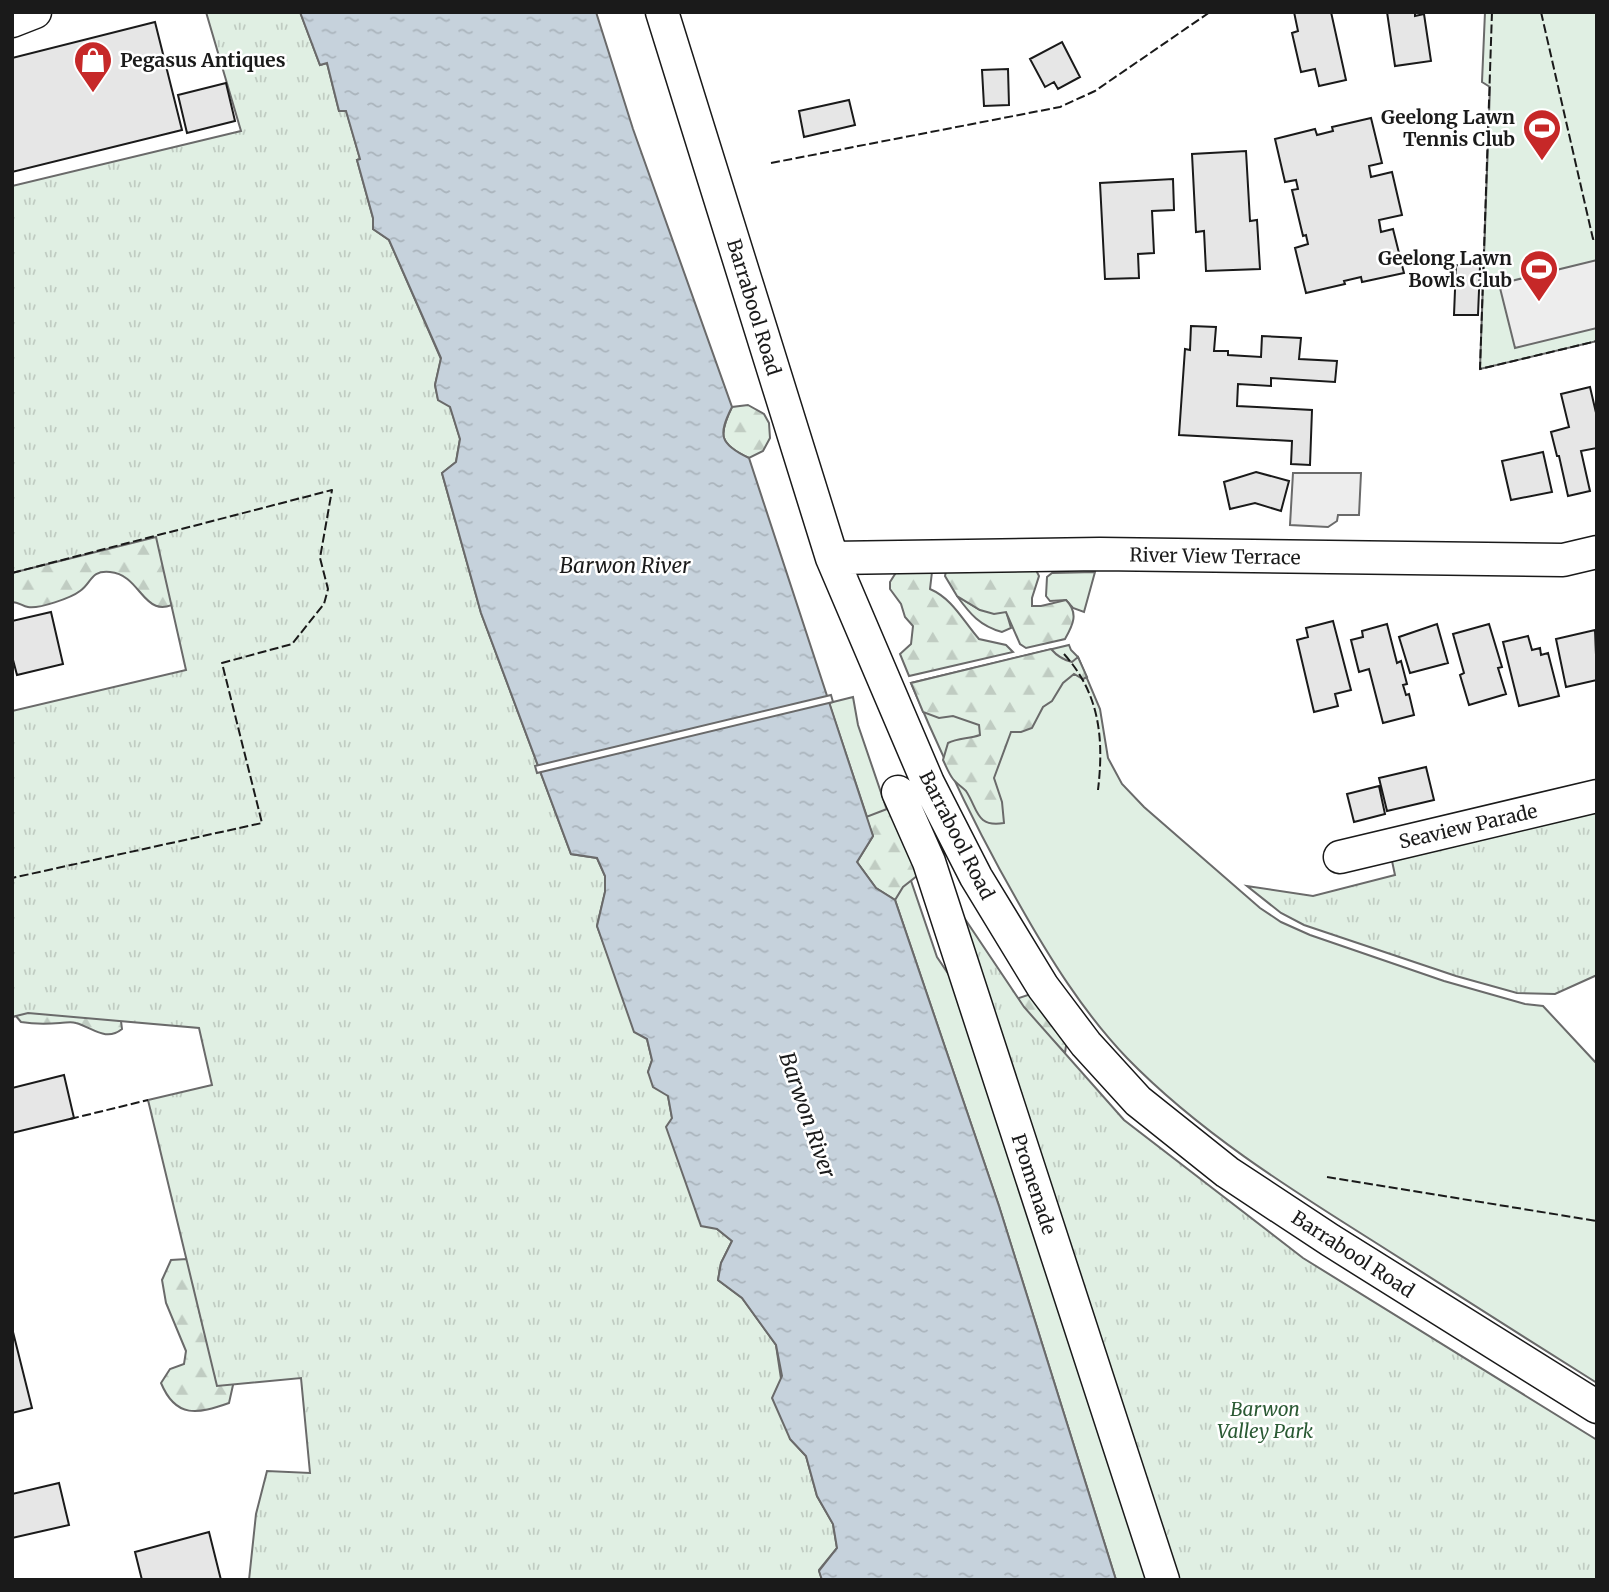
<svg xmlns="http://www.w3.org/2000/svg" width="1609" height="1592" font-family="Merriweather,serif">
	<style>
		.grass { fill: #e0efe3; stroke: #6a6a6a; stroke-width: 2 }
		.forest { fill: url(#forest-firs); stroke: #6a6a6a; stroke-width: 2 }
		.park { fill: url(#park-tufts); stroke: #6a6a6a; stroke-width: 2 }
		.parking { fill: #ededed; stroke: #6a6a6a; stroke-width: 2 }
		.water { fill: url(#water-ripples); stroke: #6a6a6a; stroke-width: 2 }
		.pier { fill: #fff; stroke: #6a6a6a; stroke-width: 2 }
		.building { fill: #e6e6e6; stroke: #1a1a1a; stroke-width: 2 }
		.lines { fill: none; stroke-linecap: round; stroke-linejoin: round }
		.minor-casing { stroke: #1a1a1a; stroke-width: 35 }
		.minor { stroke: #fff; stroke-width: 32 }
		.fence { stroke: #1a1a1a; stroke-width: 2; stroke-dasharray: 9 3.5; stroke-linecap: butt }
		.labels { text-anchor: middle; stroke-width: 5; stroke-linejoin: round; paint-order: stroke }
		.poi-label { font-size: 19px; font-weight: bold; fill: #1a1a1a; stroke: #fff; text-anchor: end }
		.street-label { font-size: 19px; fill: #1a1a1a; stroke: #fff }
		.park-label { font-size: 19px; font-style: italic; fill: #2b5a34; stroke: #fff }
		.water-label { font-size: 21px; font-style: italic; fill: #1a1a1a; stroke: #fff }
	</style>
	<defs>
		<pattern id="forest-firs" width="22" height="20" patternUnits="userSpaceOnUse" patternTransform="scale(1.75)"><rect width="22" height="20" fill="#e0efe3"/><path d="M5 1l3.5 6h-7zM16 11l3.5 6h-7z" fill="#c0ccc2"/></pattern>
		<pattern id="park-tufts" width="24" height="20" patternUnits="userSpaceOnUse" patternTransform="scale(1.75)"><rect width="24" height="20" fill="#e0efe3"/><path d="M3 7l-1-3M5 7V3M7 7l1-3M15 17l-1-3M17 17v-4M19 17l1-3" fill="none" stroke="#c0ccc2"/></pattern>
		<pattern id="water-ripples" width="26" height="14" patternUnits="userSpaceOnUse" patternTransform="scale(1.75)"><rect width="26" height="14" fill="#c6d2dc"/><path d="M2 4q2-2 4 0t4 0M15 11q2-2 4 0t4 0" fill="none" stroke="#aab4bc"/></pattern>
	</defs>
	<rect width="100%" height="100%" fill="#fff"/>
	<path class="grass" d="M1485,12H1597V341L1480,369L1490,87L1482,82Z
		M1095,572L1084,612L1073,608L1066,600L1050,601L1046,596L1047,577L1052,573Z
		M957,596L980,610L1006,611L1011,628L1002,632C980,626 970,614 957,596Z
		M1069,645L1071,650L1078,657L1100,709L1108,758L1122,784L1144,807L1260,908L1281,922L1310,935L1444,981L1525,1004L1543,1006L1597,1064V1383C1522,1336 1447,1288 1373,1241C1287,1187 1198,1131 1127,1058C1083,1012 1049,957 1018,902C977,831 943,759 911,683Z
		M853,697L858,725L937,957L961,993L1149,1580H1116L999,1206L895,900L876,888L873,835L829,703Z"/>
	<path class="forest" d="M748,405L764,414L769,423L770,438L763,451L749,458C719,444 718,435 732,407Z
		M150,521L182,600C142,625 144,575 110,572C90,570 92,583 80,591C71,598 39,609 28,607C22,606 19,602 12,602V568Z
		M921,568L932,572L930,589C953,599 963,621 979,639L1006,645L1013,652L909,676L900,654L911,644L913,626L905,617L901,604L890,589V582L897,571Z
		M1035,568L1039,576L1032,598V606H1041L1066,600C1079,613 1073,625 1065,639L1026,648L1020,644L1006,612L994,614L980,610L957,596L945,576L946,571Z
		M1051,649C1057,656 1063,660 1072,662L1078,657L1087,677L1083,679L1074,674L1063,683L1052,701L1043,707L1032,728L1021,732H1011L994,778L1002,802L1004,823C976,828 978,809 966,791C962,787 957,784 953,779C949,774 946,766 943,760L948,743C958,738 969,739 980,735L979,725L953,716L939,718L923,712L911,683Z
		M887,809L898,819L922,872L903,887L895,900L876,888L857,862L873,836L866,817Z
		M1034,993L1067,1039L1065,1053L1013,1000Z
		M12,995L121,1021L122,1029C106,1042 93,1028 76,1023C70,1021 66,1023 60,1023C47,1024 33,1024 21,1022L16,1016L12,1017Z
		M187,1259L195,1262L199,1310L204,1330L211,1337L233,1385L229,1403C198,1414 176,1419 161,1383L170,1369L184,1364L186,1351L166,1303L162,1280L171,1260Z"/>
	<path class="park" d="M206,12H300L320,65L327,63L339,111L346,110L360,159L357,160L373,218V229L389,240L441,359L435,385L438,399L450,406L460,439L456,462L442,473L481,613L571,854L597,858L605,876V892L597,926L613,969L647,1039L652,1060L648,1072L668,1096L672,1118L717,1229L732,1241L721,1263L718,1280L742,1298L776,1345L790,1439L806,1456L817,1496L833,1524L837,1548L819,1570L822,1580H249L256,1514L267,1471L310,1473L301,1378L217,1386L148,1100L212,1085L199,1028L28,1013L12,1017V711L186,670L156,537L12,573V186L241,131Z
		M1597,807V975L1555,994L1517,993L1456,976L1304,925L1281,913L1247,886L1313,896L1395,875L1392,861Z
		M912,840L1024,1007L1124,1120L1303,1258L1597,1440V1580H1149Z"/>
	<path class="parking" d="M1597,260V328L1515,348L1499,284Z
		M1293,473H1361L1359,515H1338L1337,521L1328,527L1290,525Z"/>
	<path class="water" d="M300,12H596L633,129L732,407C718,435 719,444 749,458L873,836L857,862L876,888L895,900L999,1206L1116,1580H822L819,1571L837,1548L833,1524L817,1496L806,1456L790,1439L772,1398L782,1376L776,1345L742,1298L718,1280L721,1263L732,1241L717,1229L701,1226L666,1127L672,1118L668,1096L653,1087L648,1072L652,1060L647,1039L634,1032L597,926L605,892V876L597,858L571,854L481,613L442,473L456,462L460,439L450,407L438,400L435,385L441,358L389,240L373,229V218L357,160L360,159L346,111H339L327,63L320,65Z"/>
	<path class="pier" d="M831,695L833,702L537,773L535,766Z"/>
	<path class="building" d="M1294,12H1331L1346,80L1319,86L1315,69L1301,72L1292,33L1298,31Z
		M1387,12H1415V16L1424,14L1431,61L1395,66Z
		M155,22L182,130L12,172V58Z
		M1062,42L1080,77L1058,89L1054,82L1045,87L1030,59Z
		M1008,69L1009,105L984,106L982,70Z
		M226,83L235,121L187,133L178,95Z
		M849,100L855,125L804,137L799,111Z
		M1371,118L1382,163L1369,166L1371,177L1392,172L1402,215L1379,220L1381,232L1393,229L1404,273L1362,282L1361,277L1344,281L1345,284L1306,293L1295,248L1308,244L1306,235L1303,236L1292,190L1298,189L1296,180L1285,182L1275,139L1315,129L1317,135L1333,131L1332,127Z
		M1246,151L1250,221L1257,220L1260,269L1206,271L1204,231L1196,232L1192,154Z
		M1173,179L1174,210L1152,211L1154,253L1138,254L1139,278L1105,279L1100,183Z
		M1456,265L1480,266L1478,315H1454Z
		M1191,326L1216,327L1214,351H1228V355L1261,357L1262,336L1301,338L1299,359L1337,361L1335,382L1271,378V386L1238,384L1237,406L1312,410L1310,465L1291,464L1292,441L1179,435L1185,349L1190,350Z
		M1590,387L1597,417V448L1581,451L1590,491L1568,496L1559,456H1557L1551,432L1569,427L1561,394Z
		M1543,452L1552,492L1511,500L1502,461Z
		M1256,472L1289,481L1281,511L1255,503L1230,509L1224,482Z
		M51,612L63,664L17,675L12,656V621Z
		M1333,621L1351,690L1335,694L1338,706L1314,712L1297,640L1308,637L1306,628Z
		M1387,624L1397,663L1401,661L1407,684L1403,685L1406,695L1409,694L1414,715L1383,723L1369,669L1359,672L1351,640L1363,637L1362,631Z
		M1437,624L1448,663L1410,673L1399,637Z
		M1489,624L1502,667L1498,668L1506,694L1469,705L1460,675L1464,673L1453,634Z
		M1595,630L1597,680L1566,687L1556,639Z
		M1528,636L1532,650L1540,648L1541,655L1548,653L1559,696L1519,706L1503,642Z
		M1426,767L1434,800L1387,811L1379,778Z
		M1379,786L1385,814L1354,822L1347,794Z
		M64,1075L74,1118L12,1133V1088Z
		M12,1328L32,1408L12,1413Z
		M59,1483L69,1525L12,1538V1494Z
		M209,1532L221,1580H142L135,1552Z"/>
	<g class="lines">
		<defs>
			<path id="minor" d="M662,12L832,558L928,783L976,877L1043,987L1086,1044L1138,1101L1227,1172L1330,1240L1597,1407
				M12,21L35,12
				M832,558L1100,554L1563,560L1597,552
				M898,792L929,862L1163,1580
				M1340,857L1597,796"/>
		</defs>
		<use href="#minor" class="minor-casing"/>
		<use href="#minor" class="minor"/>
		<path class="fence" d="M1492,12L1480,369L1597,341
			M1541,12L1593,239L1597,238
			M771,163L1060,107L1095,91L1210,12
			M12,573L332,490L320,558L328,589L324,604L292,644L222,663L262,823L12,878
			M1064,654C1100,694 1104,739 1098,790
			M70,1119L148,1100
			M1327,1177L1597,1221"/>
	</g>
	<defs>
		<symbol id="shop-pin" viewBox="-11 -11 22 30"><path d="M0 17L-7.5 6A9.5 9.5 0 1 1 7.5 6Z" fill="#c62828" stroke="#fff"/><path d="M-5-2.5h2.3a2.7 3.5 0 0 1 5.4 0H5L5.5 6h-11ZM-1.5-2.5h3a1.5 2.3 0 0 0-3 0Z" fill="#fff"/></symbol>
		<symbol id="stadium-pin" viewBox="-11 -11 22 30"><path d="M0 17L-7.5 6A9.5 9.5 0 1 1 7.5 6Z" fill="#c62828" stroke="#fff"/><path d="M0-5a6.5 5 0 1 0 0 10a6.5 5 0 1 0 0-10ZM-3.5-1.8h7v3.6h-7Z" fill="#fff"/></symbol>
	</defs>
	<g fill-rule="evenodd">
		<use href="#shop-pin" x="71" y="38" width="44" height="60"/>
		<use href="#stadium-pin" x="1520" y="106" width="44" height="60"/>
		<use href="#stadium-pin" x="1517" y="247" width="44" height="60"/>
	</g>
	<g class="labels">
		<g class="poi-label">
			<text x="120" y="67" text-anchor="start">Pegasus Antiques</text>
			<text x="1515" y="124">Geelong Lawn<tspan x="1515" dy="22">Tennis Club</tspan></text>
			<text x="1512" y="265">Geelong Lawn<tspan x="1512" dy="22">Bowls Club</tspan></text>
		</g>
		<g class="street-label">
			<text transform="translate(754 307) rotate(73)" y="7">Barrabool Road</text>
			<text transform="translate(1215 556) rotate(1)" y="7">River View Terrace</text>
			<text transform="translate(1468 826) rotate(-13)" y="7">Seaview Parade</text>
			<text transform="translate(957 835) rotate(63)" y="7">Barrabool Road</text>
			<text transform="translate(1034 1184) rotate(72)" y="7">Promenade</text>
			<text transform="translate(1353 1254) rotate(33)" y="7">Barrabool Road</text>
		</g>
		<g class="park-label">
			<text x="1265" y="1416">Barwon<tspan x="1265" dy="22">Valley Park</tspan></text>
		</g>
		<g class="water-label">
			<text x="625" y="573">Barwon River</text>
			<text transform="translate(807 1115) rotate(71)" y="7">Barwon River</text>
		</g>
	</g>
	<rect width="1609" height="1592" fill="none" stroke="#1a1a1a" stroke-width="28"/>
</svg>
